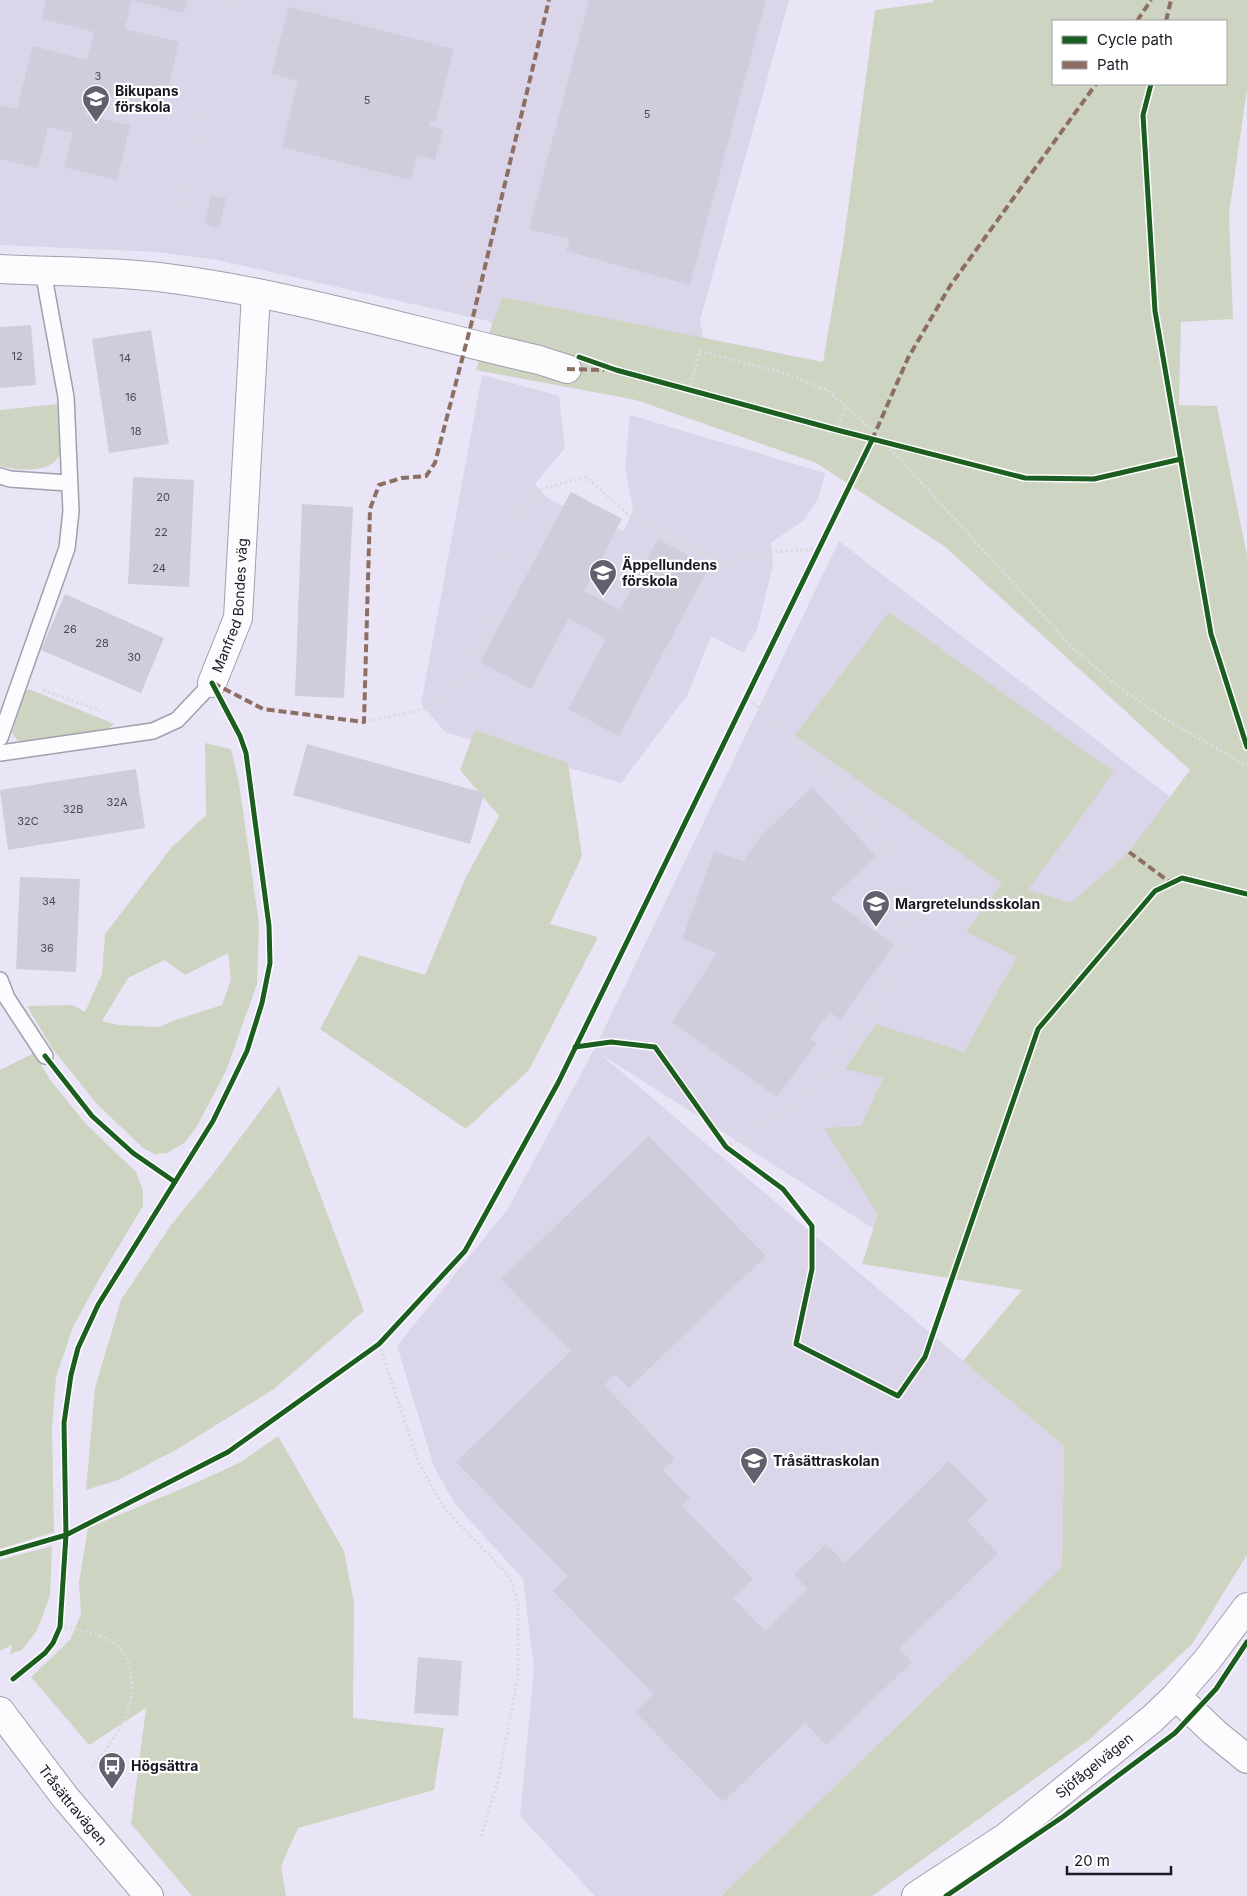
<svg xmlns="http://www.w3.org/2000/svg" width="1247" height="1896" font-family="Inter,sans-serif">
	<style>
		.education { fill: #dad5e8 }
		.green { fill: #cdd5c2; fill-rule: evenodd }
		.building { fill: #d0ccdb }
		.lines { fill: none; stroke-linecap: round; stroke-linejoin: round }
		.service-casing { stroke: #a29fac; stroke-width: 18 }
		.minor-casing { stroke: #a29fac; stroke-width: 30 }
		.path { stroke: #dcdae0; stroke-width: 3; stroke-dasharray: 2.5 2.5; stroke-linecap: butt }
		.service { stroke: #fcfbfe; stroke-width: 15 }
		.minor { stroke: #fcfbfe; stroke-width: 28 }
		.quiet { stroke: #8d6e63; stroke-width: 4; stroke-dasharray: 8 4; stroke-linecap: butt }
		.cycleway-casing { stroke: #fff; stroke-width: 8 }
		.cycleway { stroke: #1b5e20; stroke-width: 5 }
		.labels { text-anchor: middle; stroke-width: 4.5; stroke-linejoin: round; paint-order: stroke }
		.number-label { font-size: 11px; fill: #4b4854 }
		.poi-label { font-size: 14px; font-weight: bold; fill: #1b1823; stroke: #fff; text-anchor: start }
		.street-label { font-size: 14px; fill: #1b1823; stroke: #fff }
	</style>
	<rect width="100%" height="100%" fill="#eae5f6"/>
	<path class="education" d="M0,0H789L700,320L705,347L749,360L755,347L856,378L498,330L488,321L217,260L158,252L0,245Z
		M482,375L559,396L565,448L535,484L546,497L563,506L571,492L622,519L617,528L624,531L633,510L625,466L630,415L825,473L819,497L804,520L771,543L773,564L757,630L743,653L711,636L688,694L621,783L445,732L421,704Z
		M839,541L1183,807L935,1268L599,1053L1064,1446L1062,1567L721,1896H595L520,1816L534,1669L523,1579L455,1504L434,1467L397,1346L507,1210L594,1050Z"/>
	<path class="green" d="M933,0H1247V89L1229,214L1233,319L1181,322L1179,405L1217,406L1247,556V1555L1192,1644L1090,1739L872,1896H721L1062,1567L1064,1446L963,1361L1022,1290L862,1264L878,1214L824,1128L861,1126L883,1078L845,1069L876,1024L964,1052L1017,957L966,932L1002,883L795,735L889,612L1114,772L1028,890L1071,903L1129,852L1190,770L944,546L816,463L636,400L476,370L502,297L823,362L843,245L875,10L933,2ZM1053,21H1226V84H1053Z
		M57,404C59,417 63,433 62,446C59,475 20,471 0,466V410Z
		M29,689L114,724L108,729L26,743L17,740L12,733L25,691Z
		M475,730L568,763L582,856L550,924L598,937L529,1070L466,1129L320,1029L359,955L425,975L465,879L499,816L460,770Z
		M205,743L231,749L239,783L259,924L257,984L226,1071L196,1128L184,1143L167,1153L155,1154L143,1148L97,1104L52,1048L27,1006L73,1005L85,1012L102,974L105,934L171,848L206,815ZM228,953L231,980L222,1005L175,1020L159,1027L119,1025L102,1021L128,978L165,960L185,975Z
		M34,1053L51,1081L85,1123L136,1172L143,1191V1206L99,1279L73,1327L56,1377L52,1427L54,1532L0,1549V1070Z
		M279,1086L364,1311L274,1389L176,1450L118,1480L86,1490L95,1388L121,1300L171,1225L213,1174Z
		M278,1436L344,1551L354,1603L353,1718L444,1728L434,1790L298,1828L281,1866L286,1896H192L131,1824L146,1708L89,1745L31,1677L70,1640L81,1614L79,1582L88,1528L200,1481L241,1462Z
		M52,1546L50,1595L43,1615L36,1632L22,1650L10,1654L12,1645L0,1651V1560Z"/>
	<path class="building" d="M46,0H132L125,29L179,42L163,110L91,93L86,115L130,125L117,180L64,167L73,133L48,127L38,168L0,159V105L17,109L33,46L87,60L94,32L42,19Z
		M132,0H187L184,13Z
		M589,0H766L690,285L566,251L570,239L529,229Z
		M289,7L454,49L436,121L430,120L429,126L443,130L435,160L417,155L411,180L282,147L298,81L271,74Z
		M211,195L226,198L219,228L205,224Z
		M31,325L36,385L0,388V327Z
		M151,330L169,444L109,453L92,339Z
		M133,477L194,480L189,587L128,584Z
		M571,492L622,519L584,591L620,610L658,539L709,567L619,736L568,709L606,639L569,618L531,689L480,662Z
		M302,504L353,507L344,698L295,696Z
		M65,594L164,638L141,693L41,650Z
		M307,744L484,793L470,844L293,795Z
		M136,769L145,828L8,850L0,790Z
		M812,787L876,856L831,899L894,945L840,1020L830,1012L810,1038L817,1043L777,1097L672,1022L717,953L682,939L714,851L743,861L762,835Z
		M20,877L80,879L76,972L16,969Z
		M649,1136L766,1256L629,1388L615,1374L604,1385L675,1459L663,1470L690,1498L682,1506L753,1579L733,1598L765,1631L808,1589L794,1575L826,1544L845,1563L949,1461L988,1500L967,1521L998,1553L899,1649L912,1662L826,1745L805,1723L723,1802L635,1712L653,1694L553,1591L568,1576L456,1462L571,1351L501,1279Z
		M418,1657L462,1661L458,1716L414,1713Z"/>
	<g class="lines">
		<defs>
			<path id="service" d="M0,476L10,479L68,483
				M0,738L67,548L71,511L66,397L43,271
				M0,753L153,731L177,720L212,683
				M0,980L7,998L45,1056"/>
			<g id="minor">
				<path d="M0,269C55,272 111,271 166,278C293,294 415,332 539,360L567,369"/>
				<path id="s1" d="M212,683L238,618L256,293"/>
				<path d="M1176,1696L1215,1733L1247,1759"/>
				<path id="s2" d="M0,1711L65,1797L149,1896"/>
				<path id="s3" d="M916,1896L1006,1837L1152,1719L1176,1696L1208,1659L1247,1607"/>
			</g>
		</defs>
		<use href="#service" class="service-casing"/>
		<use href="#minor" class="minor-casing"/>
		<path class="path" d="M171,246L230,0
			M689,390L700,351L787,374L827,390L875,432L1073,648L1116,685L1162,717L1247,766
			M837,430L846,406
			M43,690L101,711
			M364,722L425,709L473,674L471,661L493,609L498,558L510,524L539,490L586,477L630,516L719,564L772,552L818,549
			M726,1147L794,1107L820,1081L900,966L910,914L891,857L861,811L802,746L746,697
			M379,1344L419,1463L444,1508L510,1577L518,1604V1676L498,1781L481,1836
			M60,1627C77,1630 97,1632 112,1642C123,1649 127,1658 130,1670C138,1710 116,1736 92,1767"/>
		<use href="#service" class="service"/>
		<use href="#minor" class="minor"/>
		<path class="quiet" d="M1137,21L1151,0
			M1166,21L1171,0
			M567,369L604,370
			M872,440L908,358L950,286L1096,84
			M213,683L263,709L364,722L370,509L379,485L402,478L426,476L435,463L471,325L549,0
			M1129,852L1171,883"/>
		<defs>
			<path id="cycleway" d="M1151,84L1143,115L1155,311L1211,634L1247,747
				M579,357L616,370L837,430L1025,478L1094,479L1181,459
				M575,1047L611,1042L655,1047L726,1147L783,1189L812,1226V1269L796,1344L898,1396L925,1357L1038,1029L1155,891L1182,878L1247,894
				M45,1056L92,1116L133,1153L175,1182
				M0,1554L66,1535L228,1452L379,1344L465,1251L558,1083L872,440
				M13,1679L45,1653L53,1643L60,1627L66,1535L64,1423L71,1375L78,1348L98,1305L213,1121L247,1051L262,1003L270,963L269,926L246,753L240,736L212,683
				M946,1896L1064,1816L1175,1733L1216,1689L1247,1642"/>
		</defs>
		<use href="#cycleway" class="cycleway-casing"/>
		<use href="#cycleway" class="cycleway"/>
	</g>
	<defs>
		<symbol id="school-pin" viewBox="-11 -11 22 30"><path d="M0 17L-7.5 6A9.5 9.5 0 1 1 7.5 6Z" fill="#63606d" stroke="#fff"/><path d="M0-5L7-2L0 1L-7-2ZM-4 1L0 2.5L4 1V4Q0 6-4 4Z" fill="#fff"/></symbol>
		<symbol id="bus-pin" viewBox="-11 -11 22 30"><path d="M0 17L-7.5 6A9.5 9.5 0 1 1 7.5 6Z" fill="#63606d" stroke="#fff"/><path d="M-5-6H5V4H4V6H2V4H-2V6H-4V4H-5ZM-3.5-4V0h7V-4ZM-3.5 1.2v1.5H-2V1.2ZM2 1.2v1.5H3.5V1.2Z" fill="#fff"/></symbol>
	</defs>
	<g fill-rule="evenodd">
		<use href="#school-pin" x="80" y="83" width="32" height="43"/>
		<use href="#school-pin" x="587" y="557" width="32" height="43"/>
		<use href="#school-pin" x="860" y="888" width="32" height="43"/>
		<use href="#school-pin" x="738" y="1445" width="32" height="43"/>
		<use href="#bus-pin" x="96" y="1750" width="32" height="43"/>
	</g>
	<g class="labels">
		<g class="number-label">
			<text x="98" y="80">3</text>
			<text x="367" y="104">5</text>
			<text x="647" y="118">5</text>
			<text x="17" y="360">12</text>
			<text x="125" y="362">14</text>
			<text x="131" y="401">16</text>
			<text x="136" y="435">18</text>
			<text x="163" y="501">20</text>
			<text x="161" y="536">22</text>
			<text x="159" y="572">24</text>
			<text x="70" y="633">26</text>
			<text x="102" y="647">28</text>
			<text x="134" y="661">30</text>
			<text x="117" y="806">32A</text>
			<text x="73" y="813">32B</text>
			<text x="28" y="825">32C</text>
			<text x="49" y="905">34</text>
			<text x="47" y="952">36</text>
		</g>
		<g class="poi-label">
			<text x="115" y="96">Bikupans<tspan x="115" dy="16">förskola</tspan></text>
			<text x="622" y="570">Äppellundens<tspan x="622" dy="16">förskola</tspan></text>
			<text x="895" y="909">Margretelundsskolan</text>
			<text x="773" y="1466">Tråsättraskolan</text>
			<text x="131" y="1771">Högsättra</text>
		</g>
		<g class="street-label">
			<text dy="5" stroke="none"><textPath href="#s1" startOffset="81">Manfred Bondes väg</textPath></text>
			<text dy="5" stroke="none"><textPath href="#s3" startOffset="221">Sjöfågelvägen</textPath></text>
			<text dy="5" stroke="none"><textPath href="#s2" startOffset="119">Tråsättravägen</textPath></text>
		</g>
	</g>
	<rect x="1052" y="20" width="175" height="65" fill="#ffffff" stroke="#a4a3a7"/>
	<rect x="1062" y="36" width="25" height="8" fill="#1b5e20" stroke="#a4a3a7"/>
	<text x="1097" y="45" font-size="15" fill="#1b1823">Cycle path</text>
	<rect x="1062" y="61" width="25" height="8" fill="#8d6e63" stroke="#a4a3a7"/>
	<text x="1097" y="70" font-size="15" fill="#1b1823">Path</text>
	<path d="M1067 1866v8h104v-8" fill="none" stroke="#1b1823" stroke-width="2.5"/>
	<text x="1074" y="1866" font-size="15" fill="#1b1823" stroke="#ffffff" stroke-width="4" paint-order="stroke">20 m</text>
</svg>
